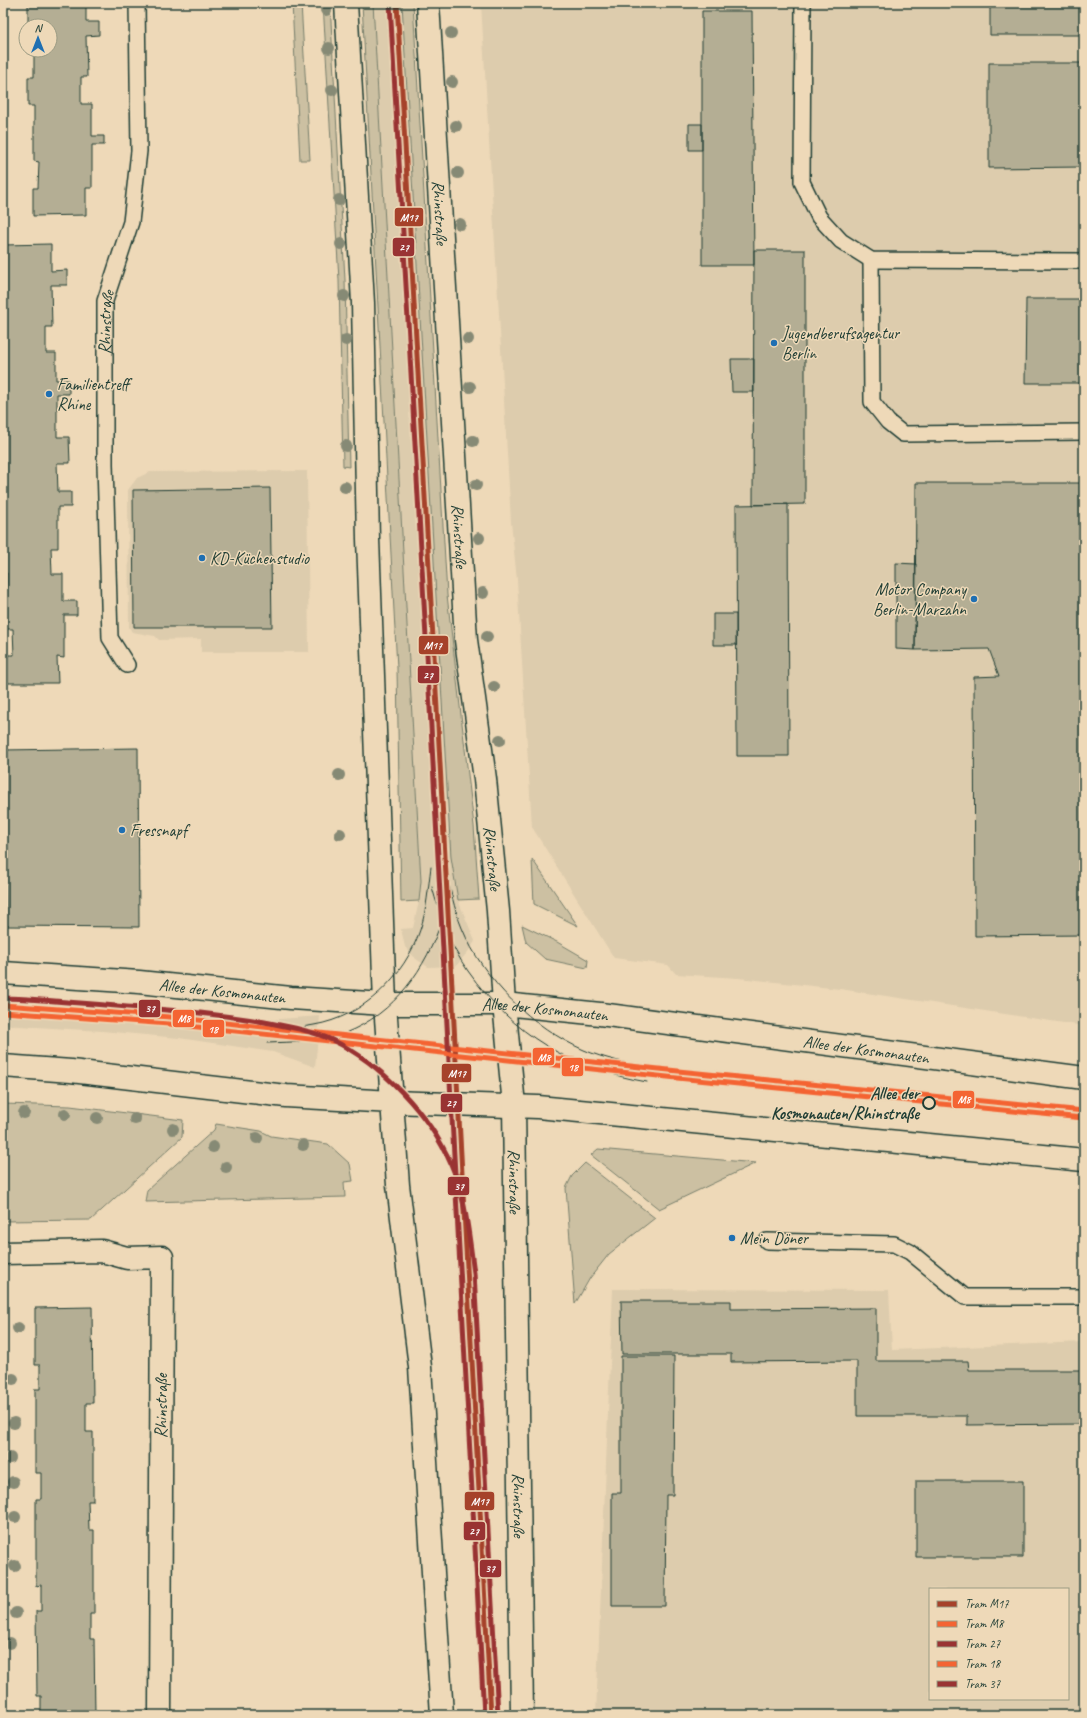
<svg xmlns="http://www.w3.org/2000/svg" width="1087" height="1718" font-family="Caveat,sans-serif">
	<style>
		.built { fill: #ddccad; fill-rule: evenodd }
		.green { fill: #ccc0a2; stroke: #767e6b }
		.building { fill: #b4ae94; stroke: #1f3d34 }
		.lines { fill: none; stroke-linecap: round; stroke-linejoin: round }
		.service-casing { stroke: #1f3d34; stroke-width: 18 }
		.minor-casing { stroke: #1f3d34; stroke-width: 25 }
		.secondary-casing { stroke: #1f3d34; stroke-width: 25 }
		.service { stroke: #eed9b8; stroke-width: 15 }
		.minor { stroke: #eed9b8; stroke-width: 22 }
		.secondary { stroke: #eed9b8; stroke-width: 22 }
		.tram { stroke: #1f3d34; stroke-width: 1 }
		.tram-1-casing { stroke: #eed9b8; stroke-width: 8 }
		.tram-2-casing { stroke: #eed9b8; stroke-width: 8 }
		.tram-3-casing { stroke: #eed9b8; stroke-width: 8 }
		.tram-4-casing { stroke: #eed9b8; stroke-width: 8 }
		.tram-5-casing { stroke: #eed9b8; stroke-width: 8 }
		.tram-1 { stroke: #a6422a; stroke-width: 5 }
		.tram-2 { stroke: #f46433; stroke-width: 5 }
		.tram-3 { stroke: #933; stroke-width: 5 }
		.tram-4 { stroke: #f46433; stroke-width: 5 }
		.tram-5 { stroke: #933; stroke-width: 5 }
		.tree { fill: #868a75 }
		.poi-dot { fill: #1f6fb2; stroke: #eed9b8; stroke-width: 1.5 }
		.stop-dot { fill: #eed9b8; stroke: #1f3d34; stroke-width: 2 }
		.labels { text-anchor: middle; stroke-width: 3; stroke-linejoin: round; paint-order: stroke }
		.street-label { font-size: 17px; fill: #1f3d34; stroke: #eed9b8 }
		.poi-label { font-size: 17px; fill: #1f3d34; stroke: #eed9b8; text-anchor: start }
		.stop-label { font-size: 17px; font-weight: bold; fill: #1f3d34; stroke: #eed9b8; text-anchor: end }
		.line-badge { stroke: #eed9b8; stroke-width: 1.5 }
		.badge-label { font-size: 11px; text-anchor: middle; font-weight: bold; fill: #fff }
	</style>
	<rect width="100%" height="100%" fill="#eed9b8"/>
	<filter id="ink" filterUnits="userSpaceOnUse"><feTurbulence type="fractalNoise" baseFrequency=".025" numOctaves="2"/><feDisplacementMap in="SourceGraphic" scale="8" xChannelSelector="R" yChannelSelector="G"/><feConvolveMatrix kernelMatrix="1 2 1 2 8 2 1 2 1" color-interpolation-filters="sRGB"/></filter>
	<g filter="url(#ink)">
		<path class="built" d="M373,3H402L454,880L458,900L475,941L471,948L456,966L428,967L416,959L405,947L401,929L413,928L419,901L421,881Z
			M481,3H1084V1026L840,989L738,978L676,974L668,965L614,958L532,827L517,580L511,522Z
			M307,471L309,652H201V639L159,640L155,636L132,632L129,627L128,490L137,478L150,472Z
			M3,1000L90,1005L267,1020L320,1016L315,1067L273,1052L179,1038L102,1031L3,1025Z
			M613,1289L889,1290L892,1350L1084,1342V1715H596ZM930,1589H1068V1699H930Z"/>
		<path class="green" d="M292,3H301L310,160H300Z
			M323,3H330L345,280L349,467L343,466L339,280Z
			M362,3H373L421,881L419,901L401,902L397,668Z
			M402,3H413L447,595L474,826L479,899L458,900L451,857Z
			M532,859L578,926L534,904Z
			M522,925L557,942L588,960L587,968L545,959L526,942Z
			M3,1104L70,1106L183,1120L182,1137L91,1220L3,1221Z
			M216,1124L261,1131L271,1136L328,1144L350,1164L353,1181L344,1182L345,1197L145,1202L147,1190L214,1130Z
			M598,1149L756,1163L659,1209L591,1155Z
			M585,1163L655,1218L609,1254L590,1278L575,1304L566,1188L572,1176Z"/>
		<path class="building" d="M28,3H86V22H99V35L86,36L87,77H81V104H92V136H104V145H92V188H86V215L33,216V188H38L39,162L34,161V106H28V77H34V53H28V50H50V26H28Z
			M990,3H1084V35H990Z
			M702,11H752L754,265H702Z
			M989,63H1084V167L989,168Z
			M689,124H702V150H689Z
			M51,244V271L67,270V285H51L52,327H46V353H56V380H69V394H57V437H69L70,463H57L58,492H71V507H58V548H51L52,574H63V601H77V615H64V658L57,657L58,683H7V655H14L13,629H6L7,573H3V545H7V517H3V432H6L5,407H3V245Z
			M754,250H805V504L753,505Z
			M1026,299H1084V383H1025Z
			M731,359H754V392H732Z
			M916,483H1084V935L975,936L974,677L999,676L989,649L915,650Z
			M270,488L272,627H134L133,490Z
			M788,504L789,756H737L736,505Z
			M896,563L916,564L915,650L896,649Z
			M713,614H736V645H713Z
			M138,748L139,927L6,926L3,750Z
			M621,1301H731V1309L876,1308V1361H968L969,1370H1084V1424L967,1425V1416H857V1361L731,1362V1354H622Z
			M92,1307L93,1403H86V1432H93V1501H88L89,1530H94V1614H90V1639H94L95,1715H41V1696H37L36,1611H41V1585L36,1586V1499H41V1473H35V1389H40V1365H35V1308Z
			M621,1356H674L673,1495H666L665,1606H612V1493H621Z
			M916,1481H1023V1557H916Z"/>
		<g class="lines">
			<defs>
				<g id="service">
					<path d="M803,3L802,182L819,217L841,241L871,260L1084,261"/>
					<path d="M871,260L872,402L888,422L903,434L1084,432"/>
					<path id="s1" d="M127,665L110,638L105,464V301L131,222L139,151L137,3"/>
					<path d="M767,1241L894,1244L910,1252L965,1297H1084"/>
				</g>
				<g id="minor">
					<path id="s2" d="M3,973L139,982L291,998L385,1004"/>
					<path d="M3,1066L71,1071L286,1096L392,1102"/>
					<path d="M3,1253L102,1251L127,1258L162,1257L160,1715"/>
				</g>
				<g id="secondary">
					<path d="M346,3L363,303L368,539L385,1004L398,1185L420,1367L442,1715"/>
					<path id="s3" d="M428,3L466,640L485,779L498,911L504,1004L514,1105L522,1715"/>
					<path id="s4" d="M385,1004H504L600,1014L1084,1078"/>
					<path d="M392,1102L538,1107L1084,1160"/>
				</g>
			</defs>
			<use href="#service" class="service-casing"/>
			<use href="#minor" class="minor-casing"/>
			<use href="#secondary" class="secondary-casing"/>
			<use href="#service" class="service"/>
			<use href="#minor" class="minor"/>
			<use href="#secondary" class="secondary"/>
			<path class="tram" d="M445,867C450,887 454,909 462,928C483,980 533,1028 584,1050C605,1059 627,1063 648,1067
				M432,887C440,916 450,946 468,971C513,1035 571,1069 647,1082
				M268,1028C284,1028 299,1028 314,1025C363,1017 405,976 420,930C427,910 428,888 431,867
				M267,1043C292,1042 321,1042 345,1033C394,1014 427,968 442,919C446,909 445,896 446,886"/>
			<defs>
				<path id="tram-1" d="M397,3L438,726L491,1715"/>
				<path id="tram-2" d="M3,1005L170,1017L678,1071L1084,1111"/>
				<path id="tram-3" d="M390,3L431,726L484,1715"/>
				<path id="tram-4" d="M3,1012L169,1024L677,1078L1083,1118"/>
				<path id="tram-5" d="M3,998C45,999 86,1004 127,1007C175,1010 222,1014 270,1023C291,1027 312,1031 332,1040C381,1063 430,1115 451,1164C466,1198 469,1237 474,1273L498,1715"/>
			</defs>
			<use href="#tram-1" class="tram-1-casing"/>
			<use href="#tram-2" class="tram-2-casing"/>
			<use href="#tram-3" class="tram-3-casing"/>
			<use href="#tram-4" class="tram-4-casing"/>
			<use href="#tram-5" class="tram-5-casing"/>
			<use href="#tram-1" class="tram-1"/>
			<use href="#tram-2" class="tram-2"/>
			<use href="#tram-3" class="tram-3"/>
			<use href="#tram-4" class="tram-4"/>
			<use href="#tram-5" class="tram-5"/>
		</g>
		<g class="tree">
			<circle cx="326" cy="10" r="6"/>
			<circle cx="451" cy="33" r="6"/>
			<circle cx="329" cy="48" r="6"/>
			<circle cx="452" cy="82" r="6"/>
			<circle cx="332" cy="90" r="6"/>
			<circle cx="456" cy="126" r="6"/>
			<circle cx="458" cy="173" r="6"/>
			<circle cx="339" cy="200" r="6"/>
			<circle cx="460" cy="224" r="6"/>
			<circle cx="341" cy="244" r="6"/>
			<circle cx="344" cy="296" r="6"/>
			<circle cx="468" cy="339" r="6"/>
			<circle cx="346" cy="340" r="6"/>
			<circle cx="470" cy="387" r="6"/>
			<circle cx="473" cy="441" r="6"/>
			<circle cx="346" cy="446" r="6"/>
			<circle cx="476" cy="485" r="6"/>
			<circle cx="345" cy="487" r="6"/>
			<circle cx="479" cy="538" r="6"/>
			<circle cx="483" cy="593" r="6"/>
			<circle cx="487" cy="637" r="6"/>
			<circle cx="494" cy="687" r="6"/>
			<circle cx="500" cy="740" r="6"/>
			<circle cx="339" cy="775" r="6"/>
			<circle cx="340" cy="834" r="6"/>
			<circle cx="24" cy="1113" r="6"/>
			<circle cx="65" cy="1114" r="6"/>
			<circle cx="97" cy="1118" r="6"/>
			<circle cx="135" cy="1119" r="6"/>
			<circle cx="173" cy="1129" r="6"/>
			<circle cx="257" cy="1138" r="6"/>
			<circle cx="303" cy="1145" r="6"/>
			<circle cx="213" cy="1147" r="6"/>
			<circle cx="226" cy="1167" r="6"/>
			<circle cx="18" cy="1328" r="6"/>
			<circle cx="13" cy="1379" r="6"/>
			<circle cx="14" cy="1423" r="6"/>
			<circle cx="10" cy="1458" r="6"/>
			<circle cx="13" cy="1482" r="6"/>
			<circle cx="15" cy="1517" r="6"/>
			<circle cx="15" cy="1566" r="6"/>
			<circle cx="16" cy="1613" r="6"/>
			<circle cx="10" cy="1643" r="6"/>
		</g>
	</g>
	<g class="poi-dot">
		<circle cx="774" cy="343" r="4"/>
		<circle cx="49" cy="394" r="4"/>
		<circle cx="202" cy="558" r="4"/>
		<circle cx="974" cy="599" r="4"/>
		<circle cx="122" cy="830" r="4"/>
		<circle cx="732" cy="1238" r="4"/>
	</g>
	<circle class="stop-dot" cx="929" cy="1103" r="6"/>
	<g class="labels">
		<g class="street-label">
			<text dy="6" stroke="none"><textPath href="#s3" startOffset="210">Rhinstraße</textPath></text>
			<text dy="6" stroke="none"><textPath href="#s1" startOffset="348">Rhinstraße</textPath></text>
			<text dy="6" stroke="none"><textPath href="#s3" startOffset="534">Rhinstraße</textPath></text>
			<text dy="6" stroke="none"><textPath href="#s3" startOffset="858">Rhinstraße</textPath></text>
			<text dy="6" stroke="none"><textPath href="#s2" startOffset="220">Allee der Kosmonauten</textPath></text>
			<text dy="6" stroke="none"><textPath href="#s4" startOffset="160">Allee der Kosmonauten</textPath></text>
			<text dy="6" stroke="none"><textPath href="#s4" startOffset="484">Allee der Kosmonauten</textPath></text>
			<text dy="6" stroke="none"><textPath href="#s3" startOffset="1182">Rhinstraße</textPath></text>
			<text transform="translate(161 1406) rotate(-90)" y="6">Rhinstraße</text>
			<text dy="6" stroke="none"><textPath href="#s3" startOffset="1506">Rhinstraße</textPath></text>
		</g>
		<g class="poi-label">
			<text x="782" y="339">Jugendberufsagentur<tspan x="782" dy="20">Berlin</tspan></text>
			<text x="57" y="390">Familientreff<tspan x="57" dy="20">Rhine</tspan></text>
			<text x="210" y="564">KD-Küchenstudio</text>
			<text x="966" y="595" text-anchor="end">Motor Company<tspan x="966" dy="20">Berlin-Marzahn</tspan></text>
			<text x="130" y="836">Fressnapf</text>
			<text x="740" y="1244">Mein Döner</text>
		</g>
		<g class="stop-label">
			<text x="919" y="1099">Allee der<tspan x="919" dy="20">Kosmonauten/Rhinstraße</tspan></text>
		</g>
	</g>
	<g class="line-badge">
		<rect x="394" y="207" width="30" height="20" rx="4" fill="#a6422a"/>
		<rect x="392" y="237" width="23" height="20" rx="4" fill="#933"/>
		<rect x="418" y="635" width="31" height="20" rx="4" fill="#a6422a"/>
		<rect x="417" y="665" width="23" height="19" rx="4" fill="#933"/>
		<rect x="138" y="999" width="23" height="19" rx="4" fill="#933"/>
		<rect x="172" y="1009" width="23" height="19" rx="4" fill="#f46433"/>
		<rect x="202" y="1019" width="23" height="19" rx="4" fill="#f46433"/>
		<rect x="532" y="1047" width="23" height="19" rx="4" fill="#f46433"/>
		<rect x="561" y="1057" width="23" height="20" rx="4" fill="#f46433"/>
		<rect x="441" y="1063" width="31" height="20" rx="4" fill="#a6422a"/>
		<rect x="952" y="1090" width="23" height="19" rx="4" fill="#f46433"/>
		<rect x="440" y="1093" width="23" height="20" rx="4" fill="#933"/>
		<rect x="447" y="1176" width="23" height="20" rx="4" fill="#933"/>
		<rect x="464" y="1491" width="31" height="20" rx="4" fill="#a6422a"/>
		<rect x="463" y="1521" width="23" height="20" rx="4" fill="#933"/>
		<rect x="479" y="1559" width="23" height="19" rx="4" fill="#933"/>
	</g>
	<g class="badge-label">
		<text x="409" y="221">M17</text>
		<text x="404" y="251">27</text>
		<text x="433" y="649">M17</text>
		<text x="428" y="679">27</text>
		<text x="150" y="1012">37</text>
		<text x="184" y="1022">M8</text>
		<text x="213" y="1033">18</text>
		<text x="544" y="1061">M8</text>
		<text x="573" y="1071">18</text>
		<text x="457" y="1077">M17</text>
		<text x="964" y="1103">M8</text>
		<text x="451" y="1107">27</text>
		<text x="459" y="1190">37</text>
		<text x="480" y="1505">M17</text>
		<text x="474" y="1535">27</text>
		<text x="490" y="1572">37</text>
	</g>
	<rect width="1087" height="1718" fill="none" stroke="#eed9b8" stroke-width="16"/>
	<rect x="8" y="8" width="1071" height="1702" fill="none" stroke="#1f3d34" stroke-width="1.5" filter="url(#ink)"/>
	<rect x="929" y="1588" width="140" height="112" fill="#eed9b8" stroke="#9b9b83"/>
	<rect x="937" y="1601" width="20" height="6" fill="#a6422a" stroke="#9b9b83"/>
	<text x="965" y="1608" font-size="12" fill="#1f3d34">Tram M17</text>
	<rect x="937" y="1621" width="20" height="6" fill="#f46433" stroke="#9b9b83"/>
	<text x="965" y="1628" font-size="12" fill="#1f3d34">Tram M8</text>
	<rect x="937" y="1641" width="20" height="6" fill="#993333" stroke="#9b9b83"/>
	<text x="965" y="1648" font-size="12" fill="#1f3d34">Tram 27</text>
	<rect x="937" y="1661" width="20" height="6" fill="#f46433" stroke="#9b9b83"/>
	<text x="965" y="1668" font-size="12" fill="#1f3d34">Tram 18</text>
	<rect x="937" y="1681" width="20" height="6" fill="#993333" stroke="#9b9b83"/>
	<text x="965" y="1688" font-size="12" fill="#1f3d34">Tram 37</text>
	<g transform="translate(38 38)"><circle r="19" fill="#eed9b8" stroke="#9b9b83"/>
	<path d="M0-3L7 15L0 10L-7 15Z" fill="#1f6fb2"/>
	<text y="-6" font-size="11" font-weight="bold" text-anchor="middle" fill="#1f3d34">N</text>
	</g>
</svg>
